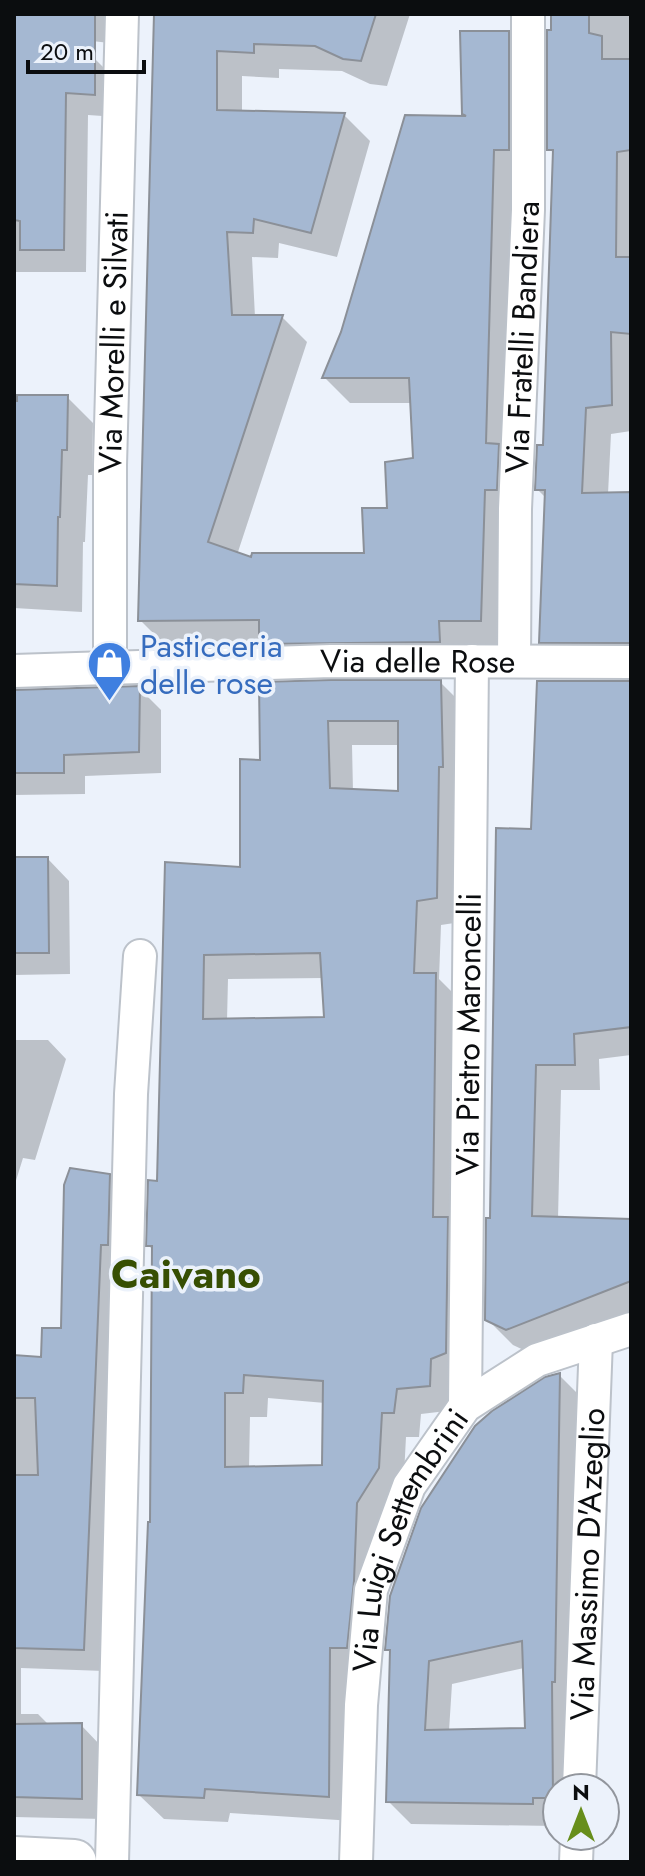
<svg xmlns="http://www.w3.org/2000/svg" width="645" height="1876" font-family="Jost,sans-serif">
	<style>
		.shadow { fill: #0003; fill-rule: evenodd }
		.building { fill: #a5b8d2; stroke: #8b9098; stroke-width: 2; fill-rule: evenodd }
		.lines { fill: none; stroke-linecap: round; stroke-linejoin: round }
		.minor-casing { stroke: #bcc2ca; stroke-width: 36 }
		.secondary-casing { stroke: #bcc2ca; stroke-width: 48 }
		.minor { stroke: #fff; stroke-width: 32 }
		.secondary { stroke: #fff; stroke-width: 44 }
		.labels { text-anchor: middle; stroke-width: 7; stroke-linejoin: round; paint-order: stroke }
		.street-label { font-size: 32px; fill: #0b0d0f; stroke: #ecf2fb }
		.shop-label { font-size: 32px; fill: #366cbe; stroke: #ecf2fb; text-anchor: start }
		.district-label { font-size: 40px; font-weight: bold; fill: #374f03; stroke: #ecf2fb }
	</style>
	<rect width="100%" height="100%" fill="#ecf2fb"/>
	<path class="shadow" d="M14,14H118V44L14,32Z
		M157,14H410L387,86L370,84L342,71L279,69V78L242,76V113L344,115L370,141L337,257L279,243L278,258L252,257L255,317H282L307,342L237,555L252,560L366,555L415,460L413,403H350L325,378L468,118L508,33L534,58L506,646L287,669L263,645L166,646L140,620Z
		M553,14H631V431L611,434L608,494H631V668H566L541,642L546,498L537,489L545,447L555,154L549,149Z
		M14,58H94L117,81V117L88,115L86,272H14Z
		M14,397H67L93,423L92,475H88L85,542H83L82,612L14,608V611Z
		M440,682L465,707L461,922L441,925L439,979L460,1000L455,1410L421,1414L419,1437H406L403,1494L381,1528L353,1821L230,1813L228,1822L164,1819L139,1795L150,1524L154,1251L148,1245L158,1183L167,864L242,869L262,762L261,684ZM352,745H400V793L353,791ZM324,978L326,1019L227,1021L228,979ZM268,1398L325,1403L324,1467L249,1468L250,1417H267Z
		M631,683V1055L599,1059L600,1090H561L558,1219L631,1221V1316L532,1354L513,1345L487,1319L492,1220L533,832Z
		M139,688L161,710V773L85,776V794L14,795V692Z
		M14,859H48L69,881L70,974L14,975Z
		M14,1040H48L66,1059L35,1160L23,1158L14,1187Z
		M109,1176L131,1198L104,1671L21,1668V1714H38L50,1726L81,1725L102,1747L103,1819L14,1817V1357L43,1359L63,1330Z
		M559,1375L582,1398L575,1788H557L555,1826L411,1824L388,1801L392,1654L387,1649ZM524,1668L527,1730L449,1731L452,1684Z"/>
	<path class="building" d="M14,14H95V95L66,93L64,250H20V221L14,220Z
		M154,14H376L361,61L343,59L315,46L254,44V53L217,51V110L345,113L311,233L254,219L253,233L227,232L232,315H283L208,542L251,557L252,553H364L362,508H387L385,462L413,458L409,378H322L341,332L405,115L466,116L462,114L460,31H509V150H494L486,443L499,444L497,490H485L481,621H439L440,642L259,644V620L138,621Z
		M551,14H589V33L602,36V59H631V150L617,152L616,257H631V334L611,332L612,405L586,408L582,493L631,492V643H539L545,490H535L537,445H543L553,150H547V30H551Z
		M17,395H68L67,450H62L60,517H58L57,586L14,584V401H17Z
		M331,680H441L443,767H439L437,898L417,901L414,973H436L433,1217H448L446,1353L431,1359L430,1386L397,1389L394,1413H382L379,1468L357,1503L354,1581L347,1648H330L329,1797L205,1789L204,1798L137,1795L148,1522H150L152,1246H146L148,1180L157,1181L165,862L240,867V759L260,760L259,682ZM328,721H398V791L330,788ZM320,953L324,1017L203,1019L204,955ZM244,1375L323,1381L322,1465L225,1467V1393H243Z
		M537,681H631V1027L574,1034L575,1065H536L532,1216L631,1219V1281L506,1330L485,1320L486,1218H490L496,828L531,829Z
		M140,686L139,752L64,755V773H14V690Z
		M14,857H48L49,953H14Z
		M70,1168L110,1174L108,1245H101L84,1650L14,1648V1475H38L35,1398H14V1355L41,1357L42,1328H61L64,1185Z
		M560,1373L555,1682H552L553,1798H533V1804L386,1802L390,1650H385L390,1596L421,1508L475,1426L492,1411L545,1377ZM522,1641L525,1728L425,1730L429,1661Z
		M82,1723V1799L14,1797V1724Z"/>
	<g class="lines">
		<defs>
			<g id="minor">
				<path id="s1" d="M514,661L515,509L528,210V14"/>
				<path id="s2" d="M110,670V465L122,14"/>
				<path id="s3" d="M14,671L331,661L631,662"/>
				<path id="s4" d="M465,1406L472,661"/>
				<path id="s5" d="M579,1788L596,1340"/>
				<path d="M112,1862L131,1094L140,956"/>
				<path id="s6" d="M356,1862L361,1705L371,1590L409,1486L465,1406L537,1360L631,1329"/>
				<path d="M576,1862L577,1836"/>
			</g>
			<path id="secondary" d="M14,1859L74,1862"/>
		</defs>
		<use href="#minor" class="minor-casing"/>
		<use href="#secondary" class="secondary-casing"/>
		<use href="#minor" class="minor"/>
		<use href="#secondary" class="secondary"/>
	</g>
	<defs>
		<symbol id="shop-pin" viewBox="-11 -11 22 30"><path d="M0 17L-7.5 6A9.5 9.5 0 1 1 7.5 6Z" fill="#3f7fe0" stroke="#ecf2fb"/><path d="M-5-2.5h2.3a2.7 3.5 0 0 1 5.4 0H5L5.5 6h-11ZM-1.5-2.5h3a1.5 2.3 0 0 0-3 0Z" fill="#fff"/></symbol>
	</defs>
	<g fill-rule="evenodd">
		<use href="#shop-pin" x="84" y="638" width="51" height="69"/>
	</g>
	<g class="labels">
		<g class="street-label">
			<text dy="11" stroke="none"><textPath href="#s1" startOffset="324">Via Fratelli Bandiera</textPath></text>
			<text dy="11" stroke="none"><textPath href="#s2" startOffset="328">Via Morelli e Silvati</textPath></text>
			<text dy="11" stroke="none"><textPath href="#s3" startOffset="404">Via delle Rose</textPath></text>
			<text dy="11" stroke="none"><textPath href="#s4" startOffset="372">Via Pietro Maroncelli</textPath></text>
			<text dy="11" stroke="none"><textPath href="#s6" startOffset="332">Via Luigi Settembrini</textPath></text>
			<text dy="11" stroke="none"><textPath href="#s5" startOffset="224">Via Massimo D'Azeglio</textPath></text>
		</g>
		<g class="shop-label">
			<text x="140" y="657">Pasticceria<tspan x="140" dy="37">delle rose</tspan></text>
		</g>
		<g class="district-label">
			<text x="186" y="1288">Caivano</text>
		</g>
	</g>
	<rect width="645" height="1876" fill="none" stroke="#0b0d0f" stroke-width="32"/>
	<g transform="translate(581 1812)"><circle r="38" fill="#ecf2fb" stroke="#92969d" stroke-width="2"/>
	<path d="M0-6L14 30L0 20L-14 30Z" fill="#678e1b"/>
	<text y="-12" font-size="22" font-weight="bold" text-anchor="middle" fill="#0b0d0f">N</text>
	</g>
	<path d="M28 60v12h116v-12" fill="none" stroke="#0b0d0f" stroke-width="4"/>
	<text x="40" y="60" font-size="24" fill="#0b0d0f" stroke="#ecf2fb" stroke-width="6" paint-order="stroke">20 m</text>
</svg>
